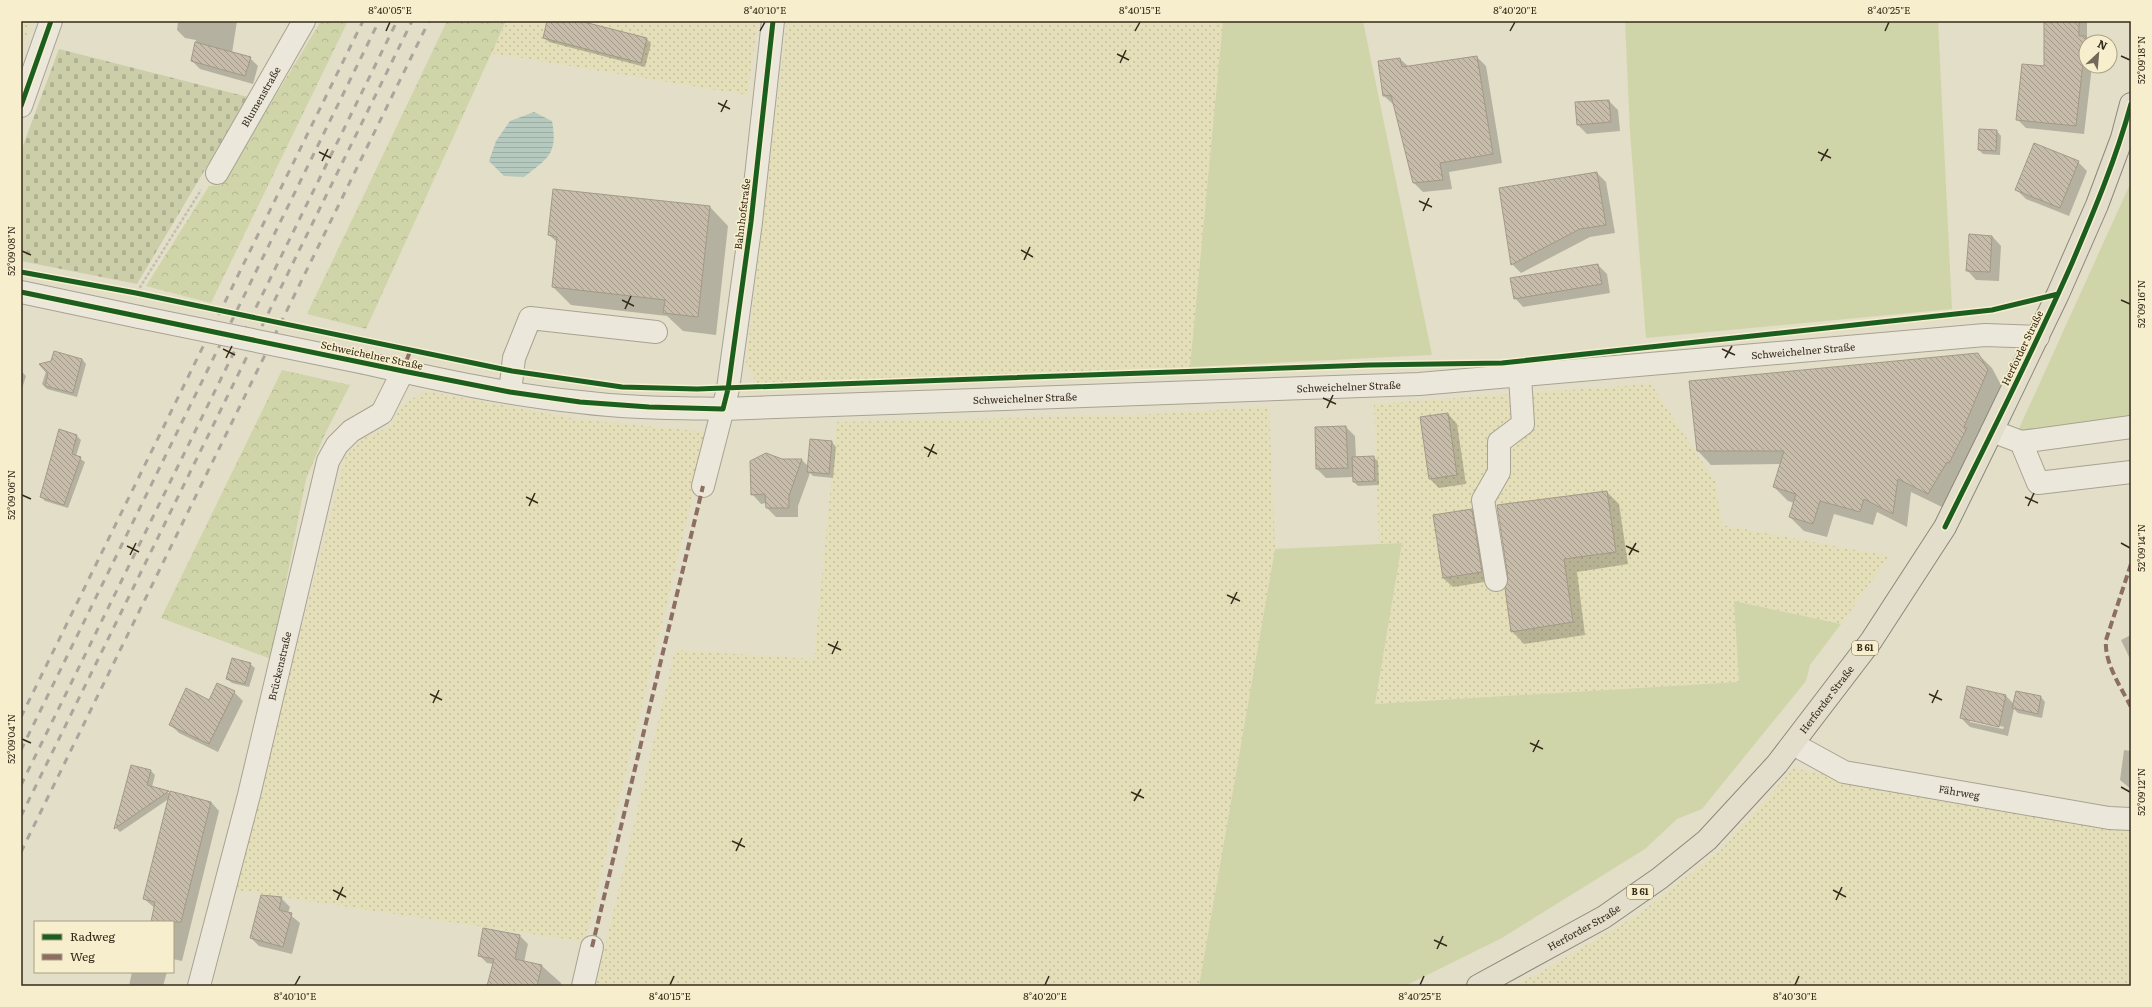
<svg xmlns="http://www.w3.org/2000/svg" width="2152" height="1007" font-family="Literata,serif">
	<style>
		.farmland { fill: url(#farmland-dots) }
		.grass { fill: #d0d5a9 }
		.forest { fill: url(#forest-crowns) }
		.cemetery { fill: url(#cemetery-stones) }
		.water { fill: url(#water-rules) }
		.shadow { fill: #0003; fill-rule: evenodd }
		.building { fill: url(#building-back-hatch); stroke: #a39988 }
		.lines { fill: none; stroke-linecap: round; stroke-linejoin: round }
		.minor-casing { stroke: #a8a292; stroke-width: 24 }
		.major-casing { stroke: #8d8779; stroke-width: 24 }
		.path { stroke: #c3bfb2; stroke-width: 2.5; stroke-dasharray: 3 2; stroke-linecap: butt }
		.minor { stroke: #ebe7db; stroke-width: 22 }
		.major { stroke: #e3decb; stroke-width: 22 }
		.rail { stroke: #aaa69c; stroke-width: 3; stroke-dasharray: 7 7; stroke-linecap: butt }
		.minor-bridge-casing { stroke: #a8a292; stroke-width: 24; stroke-linecap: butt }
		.minor-bridge { stroke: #ebe7db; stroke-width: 22 }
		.quiet { stroke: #8d6e63; stroke-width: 4; stroke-dasharray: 8 4; stroke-linecap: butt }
		.cycleway-casing { stroke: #f6eecc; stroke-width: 8 }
		.cycleway { stroke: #1b5e20; stroke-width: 5 }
		.ticks { fill: none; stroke: #362a1b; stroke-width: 1.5 }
		.labels { text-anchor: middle; stroke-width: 3.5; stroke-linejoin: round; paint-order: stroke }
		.shield { fill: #f6eecc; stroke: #706550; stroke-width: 1 }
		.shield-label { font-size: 9px; font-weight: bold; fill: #362a1b }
		.street-label { font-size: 10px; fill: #362a1b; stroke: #f6eecc }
		.neatline { fill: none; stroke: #362a1b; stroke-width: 1.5 }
		.ticks-label { font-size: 10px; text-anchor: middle; fill: #362a1b }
	</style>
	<defs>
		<pattern id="farmland-dots" width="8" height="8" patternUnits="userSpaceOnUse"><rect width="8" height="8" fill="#e4dfb8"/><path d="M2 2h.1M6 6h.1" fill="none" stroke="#c4c09e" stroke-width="1.8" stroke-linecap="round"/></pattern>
		<pattern id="forest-crowns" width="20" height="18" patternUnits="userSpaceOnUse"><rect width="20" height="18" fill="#d0d5a9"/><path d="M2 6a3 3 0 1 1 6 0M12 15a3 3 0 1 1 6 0" fill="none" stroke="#b3b791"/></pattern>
		<pattern id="cemetery-stones" width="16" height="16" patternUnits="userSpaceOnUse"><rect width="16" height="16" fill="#cbcea9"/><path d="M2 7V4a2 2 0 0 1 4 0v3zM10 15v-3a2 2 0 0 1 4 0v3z" fill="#afb191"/></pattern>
		<pattern id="water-rules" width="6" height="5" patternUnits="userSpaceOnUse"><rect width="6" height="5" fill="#b5c9be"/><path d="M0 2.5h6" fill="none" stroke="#9cada3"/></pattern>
		<pattern id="building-back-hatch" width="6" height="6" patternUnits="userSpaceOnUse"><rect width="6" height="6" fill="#c7bca9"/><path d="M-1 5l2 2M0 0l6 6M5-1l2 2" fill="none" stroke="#a29989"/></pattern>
	</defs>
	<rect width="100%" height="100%" fill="#e3dec8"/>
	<path class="farmland" d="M21,21H32L21,52Z
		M506,21H758L747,95L491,53Z
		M787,21H1223L1190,367L757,383L746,363Z
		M1651,384L1715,481L1722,525L1889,556L1841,624L1734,601L1739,682L1375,704L1402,544L1379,545L1374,404Z
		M425,391L576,419L708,432L585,942L234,890L346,455L362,439L391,426L401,406Z
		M1269,407L1275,549L1199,986H596L675,650L814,659L837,422L1138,415Z
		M1794,768L1855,781L2131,821V986H1513L1541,972L1639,914L1721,850Z"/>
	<path class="grass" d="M1223,21H1363L1432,355L1190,367Z
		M1625,21H1938L1952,309L1646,338L1630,132Z
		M2131,182V419L2017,433Z
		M1402,543L1375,704L1739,682L1734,601L1841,624L1810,665L1806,681L1702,809L1677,819L1645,849L1502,938L1405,986H1199L1275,549Z"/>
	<path class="forest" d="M321,21H348L211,303L146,286L209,186L221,185Z
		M447,21H506L366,329L307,314Z
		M282,370L350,385L325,434L306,479L271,659L161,618Z"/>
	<path class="cemetery" d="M59,49L248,97L137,284L21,261V151Z"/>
	<path class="water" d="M534,112L552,121C558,154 548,158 524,177L504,176L489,161L496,141L510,121Z"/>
	<path class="shadow" d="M174,21H237L232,53L250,58L258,66L253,84L200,69L192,61L196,40L185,38L177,30L178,22Z
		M548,21H577L647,39L651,44L645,67L549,42L544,38Z
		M2045,21H2087V38L2091,42H2086V66H2092L2084,134L2026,128L2017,119L2045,67Z
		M1477,57L1486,66L1502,163L1449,172L1452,189L1423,192L1413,182L1394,105L1384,96L1400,59L1409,67Z
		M1609,101L1618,110L1620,131L1587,134L1578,125Z
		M1980,130L1997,131L2001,136L2000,155L1983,154L1979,150Z
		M2078,162L2087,171L2069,216L2026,199L2017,190Z
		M1597,173L1606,182L1615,233L1590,237L1521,273L1512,264L1500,189Z
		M710,207L728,226L716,335L683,331L667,316L571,305L553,287L558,243L549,235Z
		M1992,236L2001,246L1999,281L1976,280L1967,270Z
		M1598,265L1607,274L1610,293L1523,307L1515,298Z
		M1978,354L1992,368L2001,385L1978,440L1942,507L1911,492L1907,527L1877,512L1873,525L1834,514L1827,537L1804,531L1790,517L1794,503L1788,501L1774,487L1781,464L1711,465L1698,451Z
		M82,359L86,364L77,397L47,389L42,384L49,362Z
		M21,371L26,376L21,392Z
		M1448,414L1457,424L1466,484L1439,488L1430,479Z
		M1346,427L1355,436L1356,458L1373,457L1378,461L1379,485L1358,486L1354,482L1353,477L1326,478L1317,469Z
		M77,436L81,440L76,456L85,462L68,508L45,501L41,497Z
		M832,442L836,447L833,478L813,476L810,473L798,506V517H776L767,508L766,503L761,504L752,494L782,460H802L809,467Z
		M1607,492L1619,504L1628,564L1577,572L1585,635L1524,644L1512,631Z
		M1471,510L1481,520L1491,581L1453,587L1443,578Z
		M2131,635V661L2121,640Z
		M250,664L255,668L249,687L232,683L227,679Z
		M234,692L243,701L218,752L179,733L170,724L210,701Z
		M2017,692L2041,697L2045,702L2042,718L2018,713L2014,709L2008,736L1970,727L1961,718L2006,696L2014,704ZM1970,719L2004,727L2003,729L1970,722Z
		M2124,750L2131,751V789L2120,780Z
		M131,766L151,771L155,775L152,787L171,794L211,802L219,811L182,961L173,959V922H152L155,908L144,899L170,798L120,832L116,828Z
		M281,898L290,907L288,913L300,923L292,954L259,946L251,938Z
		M520,936L528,944L524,962L542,966L561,983V986H488L493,964L487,963L479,955Z
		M132,972H167L163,986H129Z"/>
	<path class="building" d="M547,21H580L647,38L641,63L543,38Z
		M2044,21H2079V36H2086L2076,126L2016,120L2022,64L2044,66Z
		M195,42L251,57L245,76L191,61Z
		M1477,56L1493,154L1440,163L1443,180L1413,183L1391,95L1383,96L1378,61L1400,58L1402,67Z
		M1609,100L1611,122L1577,125L1575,102Z
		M1979,129L1997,130L1996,151L1978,150Z
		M2034,143L2079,161L2060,208L2015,190Z
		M1597,172L1606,225L1580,229L1511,265L1499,188Z
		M553,189L710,206L698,317L663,313L665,300L552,287L557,237L548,235Z
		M1969,234L1992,236L1990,272L1966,271Z
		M1598,264L1602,284L1514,299L1510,278Z
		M54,351L82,359L73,393L45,386L48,374L39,364L51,361Z
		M1978,353L1988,370L1964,427L1967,428L1949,463L1947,462L1928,494L1898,479L1893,514L1864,499L1860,512L1820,501L1813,524L1789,517L1796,494L1773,487L1784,451H1697L1689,381Z
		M1448,413L1457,475L1429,479L1420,417Z
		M1346,426L1348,468L1316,469L1315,427Z
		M59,429L77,435L72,454L81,457L64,505L40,497Z
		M810,439L832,441L829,474L807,472Z
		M766,453L782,459H802L789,496V508H766L765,494L751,495L750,461Z
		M1374,456L1375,481L1353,482L1352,457Z
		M1607,491L1616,552L1564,559L1573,622L1511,632L1505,588L1508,578L1497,505Z
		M1472,509L1482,572L1443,578L1433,515Z
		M232,658L251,663L245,684L226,679Z
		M217,683L235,691L209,744L169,725L186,688L209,700Z
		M1967,686L2006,695L1999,727L1960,718Z
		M2016,691L2041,696L2038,714L2012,708Z
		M131,765L151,770L147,785L169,791L114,829Z
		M170,791L211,802L181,922H151L155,902L143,899Z
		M261,895L282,897L279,910L292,913L283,947L250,938Z
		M483,928L520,935L515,959L542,965L537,986H487L494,959L478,956Z"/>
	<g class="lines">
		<defs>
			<g id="minor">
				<path d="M21,106L51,21"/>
				<path id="s1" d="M217,173L304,21"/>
				<path d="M21,292L139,317"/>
				<path id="s2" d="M365,363C436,379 508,395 580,402C628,408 675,408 723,409L1419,384L1985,335L2038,337"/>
				<path d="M510,392L514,358L530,318L656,332"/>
				<path d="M1992,431L2021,442L2038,483L2131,472"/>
				<path d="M2021,442L2131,427"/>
				<path d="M703,486L728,389L751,222L773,21"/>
				<path d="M1496,580L1483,500L1499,472V442L1523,424L1520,377"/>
				<path id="s3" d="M1793,744L1844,772L2109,818L2131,819"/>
				<path id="s4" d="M199,986L249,795L328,461L337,445L351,431L382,413L403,371"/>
				<path d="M583,986L592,947"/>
			</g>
			<g id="major">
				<path id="s5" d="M1478,986L1604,917L1660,878L1707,840L1777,764L1871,641L1945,527L1992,431L2058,294L2097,205L2122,138L2131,104"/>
			</g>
		</defs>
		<use href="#minor" class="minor-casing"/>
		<use href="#major" class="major-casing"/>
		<path class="path" d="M137,292L201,190"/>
		<use href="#minor" class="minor"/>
		<use href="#major" class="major"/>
		<path class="rail" d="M21,717L363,21
			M21,750L379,21
			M21,785L397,21
			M21,816L412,21
			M21,852L429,21"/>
		<defs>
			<path id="minor-bridge" d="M139,317L365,363"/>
		</defs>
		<use href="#minor-bridge" class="minor-bridge-casing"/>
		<use href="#minor-bridge" class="minor-bridge"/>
		<path class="quiet" d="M403,371L410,351
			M2131,564L2106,640C2104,663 2121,687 2131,707
			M592,947L703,486"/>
		<defs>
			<path id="cycleway" d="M21,106L51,21
				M21,272L136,293L512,371L622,387L697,389L1369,365L1502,363L1992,310L2058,294
				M21,292L403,371L510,392L580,402L649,407L723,409L728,389L751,222L773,21
				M1945,527C1988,440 2033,352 2072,263C2094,211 2116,159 2131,104"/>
		</defs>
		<use href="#cycleway" class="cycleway-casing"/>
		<use href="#cycleway" class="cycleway"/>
	</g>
	<path class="ticks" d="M386,31L390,22M760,31L765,22M1135,31L1140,22M1510,31L1515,22M1885,31L1889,22M1117,54L1129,60M2121,56L2130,60M1120,63L1126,50M718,103L730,109M721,112L727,100M319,152L331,158M1818,152L1831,158M322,161L328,149M1821,161L1828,149M1419,201L1432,207M1423,211L1429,198M1021,250L1033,257M22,251L31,255M1024,260L1030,247M622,300L634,306M2121,300L2130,304M625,309L631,296M223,349L235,355M1722,349L1735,355M226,358L232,346M1725,358L1732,346M1323,398L1336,404M1327,408L1333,395M924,447L937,454M928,457L934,444M22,495L31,499M526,497L538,503M2025,497L2038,503M529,506L535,493M2028,506L2034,493M2121,543L2130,548M127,546L139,552M1626,546L1639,552M130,555L136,543M1629,555L1636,543M1227,595L1240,601M1231,604L1237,592M828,644L841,650M832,654L838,641M430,694L442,700M1929,694L1942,700M433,703L439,690M1932,703L1938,690M22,739L31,743M1530,743L1543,749M1533,752L1539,740M2121,787L2130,792M1131,792L1144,798M1134,801L1141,789M732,841L745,847M736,851L742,838M333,890L346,897M1833,890L1846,897M337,900L343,887M1836,900L1842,887M1434,940L1447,946M1437,949L1443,936M295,985L300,976M670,985L674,976M1045,985L1049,976M1420,985L1424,976M1795,985L1799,976"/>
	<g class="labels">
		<g class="shield">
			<rect x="1852" y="641" width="26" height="14" rx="3"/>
			<rect x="1627" y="885" width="26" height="14" rx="3"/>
		</g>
		<g class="shield-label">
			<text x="1865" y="651">B 61</text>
			<text x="1640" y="895">B 61</text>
		</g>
		<g class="street-label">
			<text dy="4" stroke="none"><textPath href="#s1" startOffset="88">Blumenstraße</textPath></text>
			<text transform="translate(742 214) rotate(-83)" y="4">Bahnhofstraße</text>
			<text transform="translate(2022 348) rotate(-64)" y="4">Herforder Straße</text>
			<text dy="4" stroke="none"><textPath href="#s2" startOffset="1444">Schweichelner Straße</textPath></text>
			<text transform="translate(372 355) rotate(12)" y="4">Schweichelner Straße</text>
			<text dy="4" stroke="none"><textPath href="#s2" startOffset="988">Schweichelner Straße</textPath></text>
			<text dy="4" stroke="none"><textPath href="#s2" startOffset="664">Schweichelner Straße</textPath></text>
			<text dy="4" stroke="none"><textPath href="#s4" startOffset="330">Brückenstraße</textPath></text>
			<text dy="4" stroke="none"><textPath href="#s5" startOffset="457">Herforder Straße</textPath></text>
			<text dy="4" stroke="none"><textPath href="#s3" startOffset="175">Fährweg</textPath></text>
			<text dy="4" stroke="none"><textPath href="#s5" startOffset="121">Herforder Straße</textPath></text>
		</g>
	</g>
	<rect width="2152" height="1007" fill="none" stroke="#f6eecc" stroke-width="44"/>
	<rect x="34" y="921" width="140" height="52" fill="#f6eecc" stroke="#a9a085"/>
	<rect x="42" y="934" width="20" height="6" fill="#1b5e20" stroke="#a9a085"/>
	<text x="70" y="941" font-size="12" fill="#362a1b">Radweg</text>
	<rect x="42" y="954" width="20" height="6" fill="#8d6e63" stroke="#a9a085"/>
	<text x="70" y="961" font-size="12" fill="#362a1b">Weg</text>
	<g transform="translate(2098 54) rotate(26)"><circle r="19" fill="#f6eecc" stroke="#a9a085"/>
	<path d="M0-3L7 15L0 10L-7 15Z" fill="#736958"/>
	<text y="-6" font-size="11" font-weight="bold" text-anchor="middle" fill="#362a1b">N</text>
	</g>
	<rect x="22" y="22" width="2108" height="963" class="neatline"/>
	<g class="ticks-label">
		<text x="390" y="14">8°40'05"E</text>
		<text x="765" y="14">8°40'10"E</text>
		<text x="1140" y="14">8°40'15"E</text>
		<text x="1515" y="14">8°40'20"E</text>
		<text x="1889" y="14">8°40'25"E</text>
		<text transform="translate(2141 60) rotate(-90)" y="4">52°09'18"N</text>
		<text transform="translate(11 251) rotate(-90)" y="4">52°09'08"N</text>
		<text transform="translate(2141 304) rotate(-90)" y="4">52°09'16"N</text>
		<text transform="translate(11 495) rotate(-90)" y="4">52°09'06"N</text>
		<text transform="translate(2141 548) rotate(-90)" y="4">52°09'14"N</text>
		<text transform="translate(11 739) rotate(-90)" y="4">52°09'04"N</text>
		<text transform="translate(2141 792) rotate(-90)" y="4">52°09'12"N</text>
		<text x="295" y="1000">8°40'10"E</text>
		<text x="670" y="1000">8°40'15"E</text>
		<text x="1045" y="1000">8°40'20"E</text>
		<text x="1420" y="1000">8°40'25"E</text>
		<text x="1795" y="1000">8°40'30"E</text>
	</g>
</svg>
